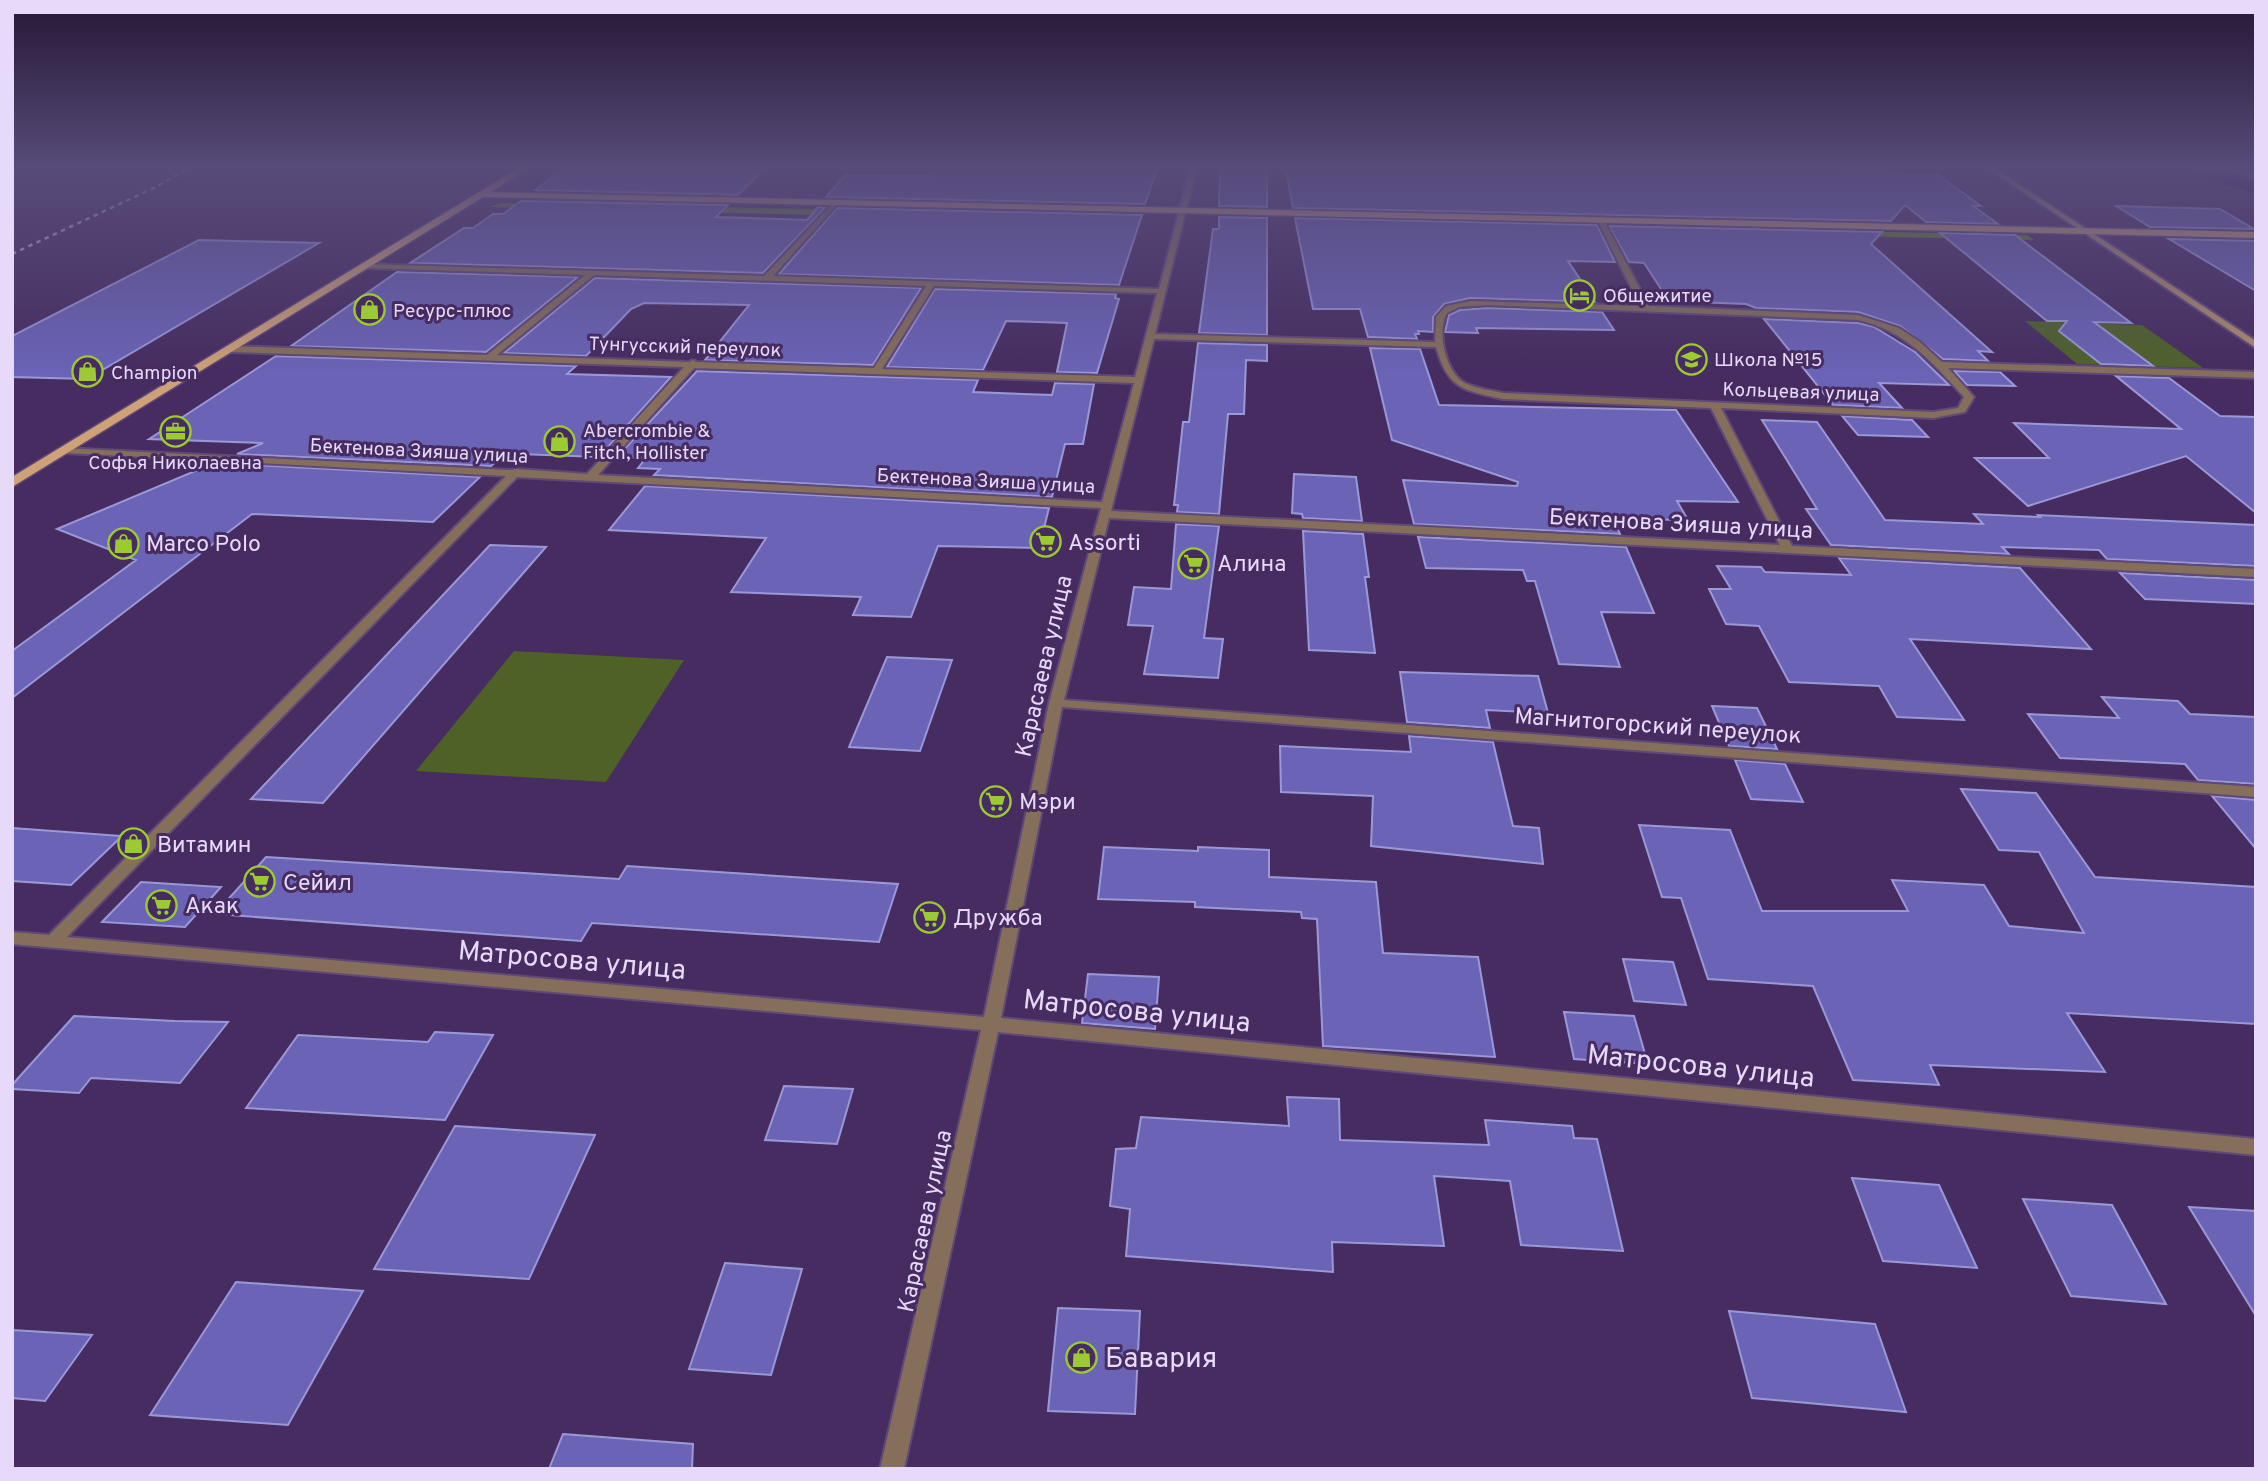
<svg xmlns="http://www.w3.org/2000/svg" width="2268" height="1481" font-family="Overpass,sans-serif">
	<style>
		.green { fill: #4e6228 }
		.forest { fill: #648220 }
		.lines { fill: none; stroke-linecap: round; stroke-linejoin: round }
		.canal { fill: #2e004c; fill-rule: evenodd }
		.building { fill: #6a63b6; stroke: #9b98d8; stroke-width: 2 }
		.minor-casing { stroke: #604878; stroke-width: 4 }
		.secondary-casing { stroke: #604878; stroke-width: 4 }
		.primary-casing { stroke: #604878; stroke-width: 3 }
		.minor { fill: #856f5a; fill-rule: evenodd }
		.secondary { fill: #ae8c6a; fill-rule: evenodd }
		.primary { fill: #cea176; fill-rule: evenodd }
		.rail { stroke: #c5b4d9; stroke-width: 2.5; stroke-dasharray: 4.5 4.5; stroke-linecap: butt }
		.labels { text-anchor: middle; stroke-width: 6; stroke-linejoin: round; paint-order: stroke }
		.far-poi-label { font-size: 19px; fill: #e7d9f9; stroke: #462c60; text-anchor: start }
		.far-street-label { font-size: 19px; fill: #e7d9f9; stroke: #462c60 }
		.street-label { font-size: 23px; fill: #e7d9f9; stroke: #462c60 }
		.poi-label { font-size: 23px; fill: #e7d9f9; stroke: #462c60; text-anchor: start }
		.near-street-label { font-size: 28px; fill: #e7d9f9; stroke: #462c60 }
		.near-poi-label { font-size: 28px; fill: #e7d9f9; stroke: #462c60; text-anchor: start }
	</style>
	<rect width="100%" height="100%" fill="#462c60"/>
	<path class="green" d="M2025,321L2142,325L2203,368L2077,364Z
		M514,651L684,660L606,782L416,771Z"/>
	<path class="forest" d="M500,203L822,209L817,215L490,207Z
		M1616,226L2027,235L2034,240L1615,231Z"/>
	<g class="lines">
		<path class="canal" d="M2177,166H2205L2256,182V194L2179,170Z"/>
	</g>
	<path class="building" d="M937,166L1116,167L1158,166L1145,204L826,197L845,175L931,176Z
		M1220,166H1267V207L1219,206Z
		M1285,166H1739L1884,169L1890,174L1938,175L1981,206H1973L1998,224L1926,222L1905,205L1891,221L1293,208Z
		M614,169L696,170L762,171L738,195L535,190L562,170Z
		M521,201L728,205L716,217L807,220L818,207L825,208L763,273L410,263L464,228H473L493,214H503Z
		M2116,206L2220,209L2254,229L2150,227Z
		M837,208L1142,215L1119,285L779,274Z
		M1219,217L1267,218V335L1199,333L1213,229H1219Z
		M1295,218L1597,225L1615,262L1568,261L1595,302L1470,298L1444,304L1433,317V332L1418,331L1419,334H1415L1417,339L1368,337L1360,309H1313Z
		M1609,226L1882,232L1871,244L1992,352L1978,351L1988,361L1943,359L1900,326L1858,312L1756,308L1746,304L1669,301L1644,263L1629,262Z
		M1940,233L2015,235L2131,323L2094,322L2153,366L2101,364L2059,331L2067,321H2047Z
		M2169,239L2256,241V291Z
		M199,240L319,243L87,379L12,377V336Z
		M397,272L578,277L486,352L291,346Z
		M595,278L921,288L873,365L705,360L749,305L644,303L631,309L586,356L504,353Z
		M935,289L1116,294L1115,298L1119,299L1097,373L1057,372L1067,323L1006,321L983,370L887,367Z
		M1487,308L1602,312L1614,330L1476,328L1478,333L1445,332L1449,315L1460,310Z
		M1764,319L1858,323L1874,327L1915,352L1949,385L1879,383L1902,408L1833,405Z
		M1198,343L1267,345V361L1246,360L1244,414H1228L1219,514L1177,512L1178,505H1174L1183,422H1189Z
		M1370,348L1420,349L1439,405L1676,410L1738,502L1677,501L1688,520L1613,519L1620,534L1414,524L1403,480L1517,486L1518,482L1392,440Z
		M276,356L576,366L567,374L671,377L599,457L519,454L514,459H499L491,466L237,454L263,443L149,439Z
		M697,371L978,380L973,392L1052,395L1055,383L1094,384L1083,444H1065L1052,497L654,475L660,469L638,468L646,458L617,457Z
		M1954,371L2000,372L2015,386L1967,385Z
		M2116,376L2169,378L2220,416L2256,417V513L2186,456L2028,506L1975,458H2049L2014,423L2181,429Z
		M1842,416L1912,420L1928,437L1858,435Z
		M1762,420L1817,422L1885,520L1983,524L1974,514L2040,517L2038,515L2256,525V566L2107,559L2099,550L2002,547L2009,554L1831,545L1806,509H1817Z
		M214,463L480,477L433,522L252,514L12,698V651L136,560L57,529Z
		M1294,474L1356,477L1362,521L1303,518L1302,514L1292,513Z
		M645,486L1049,508L1039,548L938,546L911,617L853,615L861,597L731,592L766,538L609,530Z
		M1176,524L1219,526L1204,638L1223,639L1218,678L1144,674L1153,626L1128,625L1134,587L1171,589Z
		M1303,531L1363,534L1369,577H1365L1375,653L1309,650Z
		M1418,537L1626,547L1654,613L1601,612L1620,667L1559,664L1535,581H1527L1523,570L1426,568Z
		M490,545L546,547L323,803L251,799Z
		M1839,558L2020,568L2091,649L1910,639L1964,720L1897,717L1879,686L1789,682L1759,626L1726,624L1709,589H1731L1717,566L1761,567L1765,572L1851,575Z
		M2120,573L2256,580V604L2145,599Z
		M887,657L952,660L920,751L849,747Z
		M1400,672L1538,676L1548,713L1486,710L1490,728L1407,722Z
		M2102,697L2178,701L2190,714L2256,717V784L2198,780L2185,764L2060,758L2028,714L2119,718Z
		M1712,706L1757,708L1777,749L1729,746Z
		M1409,736L1493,742L1513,826L1539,828L1543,864L1371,846L1373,796L1281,792L1280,746L1411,752Z
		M1735,760L1785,764L1803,802L1751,799Z
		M1961,789L2036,793L2095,877L2256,887V1024L2067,1013L2105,1072L1930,1065L1939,1085L1853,1080L1813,986L1708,979L1681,898L1662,897L1639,825L1730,830L1762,911H1908L1892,880L1984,885L2009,926L2084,933L2039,852L1999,850Z
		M2212,796L2256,800V849Z
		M12,828L122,836L71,885L12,881Z
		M1104,847L1198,851V847L1269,850V877L1376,882L1383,953L1478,957L1495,1057L1323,1046L1317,919L1302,918L1301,912L1195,907V902L1098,899Z
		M266,857L619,879L627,866L898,884L879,942L592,923L581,941L215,914Z
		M141,882L221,887L185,927L102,922Z
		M1623,959L1673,962L1686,1005L1634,1001Z
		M1088,974L1159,977L1155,1029L1082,1023Z
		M1564,1012L1634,1016L1648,1064L1574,1059Z
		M74,1016L175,1021L228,1022L180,1083L91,1078L79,1093L12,1089V1085Z
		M435,1032L493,1035L445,1120L246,1108L298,1035L428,1042Z
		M784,1086L853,1089L837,1144L765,1140Z
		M1287,1097L1339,1099L1340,1140L1489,1145L1485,1120L1572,1126L1574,1138L1597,1139L1623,1251L1521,1245L1510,1181L1434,1176L1444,1246L1332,1242L1333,1272L1126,1256L1130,1209L1110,1206L1116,1149L1136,1148L1141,1117L1289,1126Z
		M455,1126L595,1135L529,1279L374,1269Z
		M1852,1178L1939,1185L1977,1268L1883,1261Z
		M2023,1199L2112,1205L2166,1304L2071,1296Z
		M2189,1207L2256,1211V1316Z
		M725,1263L802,1269L771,1375L689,1369Z
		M236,1282L363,1291L288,1425L150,1415Z
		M1058,1308L1140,1311L1135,1414L1048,1411Z
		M1729,1311L1875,1324L1906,1412L1752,1398Z
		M12,1330L92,1335L45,1401L12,1398Z
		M563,1434L693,1444L692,1469H549Z"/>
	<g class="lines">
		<defs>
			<path id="minor" d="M1191,166H1197L1155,334L1435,342L1436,317L1446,306L1471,301L1640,306L1597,219L1600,217L1603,219L1649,306L1858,315L1899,328L1920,342L1942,362L2256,372V378L1948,368L1974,397L1965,412L1933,418L1721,408L1792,546L2256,569V577L1109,518L1064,700L2256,787V797L1062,707L1001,1018L2256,1139V1155L998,1032L904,1469H880L981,1030L12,944V932L49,935L506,476L66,453L62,452V448L512,470L516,469L587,474L684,367L230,352L226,349L230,346L487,355L585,275L365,268H362V264L764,276L837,199L839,202L773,276L1159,289ZM594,275L926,286L874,368L697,362L693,360L689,362L497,355ZM934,286L1157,293L1135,377L882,369ZM1487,305L1858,320C1905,330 1933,363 1964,397L1958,408L1933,412L1503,393C1491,390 1477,389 1465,383C1446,373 1436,331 1447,313L1459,307ZM1154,339L1436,347C1448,390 1464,390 1503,399L1711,408L1780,545L1111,511ZM694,368L1134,383L1102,502L598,475ZM517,477L1101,508L1049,703L984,1017L67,937Z
				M2216,166H2225L2256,175V179Z"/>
			<path id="secondary" d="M1984,166H1991L2256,341V348Z"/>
			<path id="primary" d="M522,166H531L491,192L2256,232V238L483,197L12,487V477Z"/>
		</defs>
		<use href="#minor" class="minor-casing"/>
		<use href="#secondary" class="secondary-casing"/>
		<use href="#primary" class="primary-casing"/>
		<use href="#minor" class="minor"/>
		<use href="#secondary" class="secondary"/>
		<use href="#primary" class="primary"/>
		<path class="rail" d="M12,254L158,186L192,166"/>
	</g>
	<linearGradient id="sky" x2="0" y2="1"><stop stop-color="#261835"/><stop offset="0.45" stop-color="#574b7a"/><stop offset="1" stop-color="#574b7a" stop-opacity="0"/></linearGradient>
	<rect width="2268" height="373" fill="url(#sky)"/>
	<defs>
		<symbol id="hotel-ring" viewBox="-11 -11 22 22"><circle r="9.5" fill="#462c60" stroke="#9cca32" stroke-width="1.5"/><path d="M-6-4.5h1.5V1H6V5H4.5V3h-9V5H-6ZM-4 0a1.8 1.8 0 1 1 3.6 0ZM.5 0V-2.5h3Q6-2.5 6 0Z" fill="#9cca32"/></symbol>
		<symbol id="shop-ring" viewBox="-11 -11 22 22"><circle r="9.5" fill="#462c60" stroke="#9cca32" stroke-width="1.5"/><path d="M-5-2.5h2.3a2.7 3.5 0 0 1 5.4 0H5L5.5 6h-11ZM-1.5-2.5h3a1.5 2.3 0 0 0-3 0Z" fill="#9cca32"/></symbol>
		<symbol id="school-ring" viewBox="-11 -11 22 22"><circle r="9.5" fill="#462c60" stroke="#9cca32" stroke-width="1.5"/><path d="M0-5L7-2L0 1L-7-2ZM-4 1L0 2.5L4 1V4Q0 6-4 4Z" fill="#9cca32"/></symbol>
		<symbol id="office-ring" viewBox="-11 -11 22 22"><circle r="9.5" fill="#462c60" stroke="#9cca32" stroke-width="1.5"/><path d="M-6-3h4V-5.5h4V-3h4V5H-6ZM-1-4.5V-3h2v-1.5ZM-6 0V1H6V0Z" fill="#9cca32"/></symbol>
		<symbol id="supermarket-ring" viewBox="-11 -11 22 22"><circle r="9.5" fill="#462c60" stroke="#9cca32" stroke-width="1.5"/><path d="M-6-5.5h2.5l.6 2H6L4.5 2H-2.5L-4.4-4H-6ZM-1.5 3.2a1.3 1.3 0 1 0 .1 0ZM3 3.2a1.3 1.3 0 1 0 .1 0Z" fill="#9cca32"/></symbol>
	</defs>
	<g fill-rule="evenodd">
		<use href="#hotel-ring" x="1562" y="278" width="35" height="35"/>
		<use href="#shop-ring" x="352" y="292" width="35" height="35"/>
		<use href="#school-ring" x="1674" y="342" width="35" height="35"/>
		<use href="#shop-ring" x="70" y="354" width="35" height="35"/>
		<use href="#office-ring" x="158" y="414" width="35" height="35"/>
		<use href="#shop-ring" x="542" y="424" width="35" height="35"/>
		<use href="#supermarket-ring" x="1028" y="524" width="35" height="35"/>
		<use href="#shop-ring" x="106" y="526" width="35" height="35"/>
		<use href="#supermarket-ring" x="1176" y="546" width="35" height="35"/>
		<use href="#supermarket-ring" x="978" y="784" width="35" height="35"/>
		<use href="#shop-ring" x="116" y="826" width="35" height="35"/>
		<use href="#supermarket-ring" x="242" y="864" width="35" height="35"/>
		<use href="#supermarket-ring" x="144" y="888" width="35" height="35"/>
		<use href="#supermarket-ring" x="912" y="900" width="35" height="35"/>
		<use href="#shop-ring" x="1064" y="1340" width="35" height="35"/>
	</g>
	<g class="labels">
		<g class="far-poi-label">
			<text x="1603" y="302">Общежитие</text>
			<text x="393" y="317">Ресурс-плюс</text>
			<text x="1714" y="366">Школа №15</text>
			<text x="111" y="379">Champion</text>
			<text x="583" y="437">Abercrombie &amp;<tspan x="583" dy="22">Fitch, Hollister</tspan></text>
			<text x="175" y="469" text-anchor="middle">Софья Николаевна</text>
		</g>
		<g class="far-street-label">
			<text transform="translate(685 346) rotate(2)" y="7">Тунгусский переулок</text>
			<text transform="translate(1801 391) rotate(2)" y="7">Кольцевая улица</text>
			<text transform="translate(419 450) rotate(3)" y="7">Бектенова Зияша улица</text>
			<text transform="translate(986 480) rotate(3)" y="7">Бектенова Зияша улица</text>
		</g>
		<g class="street-label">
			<text transform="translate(1681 523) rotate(3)" y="8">Бектенова Зияша улица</text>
			<text transform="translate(1043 666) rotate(-77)" y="8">Карасаева улица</text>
			<text transform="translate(1658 725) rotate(4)" y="8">Магнитогорский переулок</text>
			<text transform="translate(924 1221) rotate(-78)" y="8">Карасаева улица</text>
		</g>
		<g class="poi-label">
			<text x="1068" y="550">Assorti</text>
			<text x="146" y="551">Marco Polo</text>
			<text x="1217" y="571">Алина</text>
			<text x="1019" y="809">Мэри</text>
			<text x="157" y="852">Витамин</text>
			<text x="283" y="890">Сейил</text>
			<text x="185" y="913">Акак</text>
			<text x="953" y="925">Дружба</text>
		</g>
		<g class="near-street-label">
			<text transform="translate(572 959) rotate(5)" y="10">Матросова улица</text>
			<text transform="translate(1137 1010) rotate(6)" y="10">Матросова улица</text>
			<text transform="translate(1701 1065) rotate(6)" y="10">Матросова улица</text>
		</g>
		<g class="near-poi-label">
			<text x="1105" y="1367">Бавария</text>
		</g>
	</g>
	<rect width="2268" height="1481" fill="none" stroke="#e7d9f9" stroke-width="28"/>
</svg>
